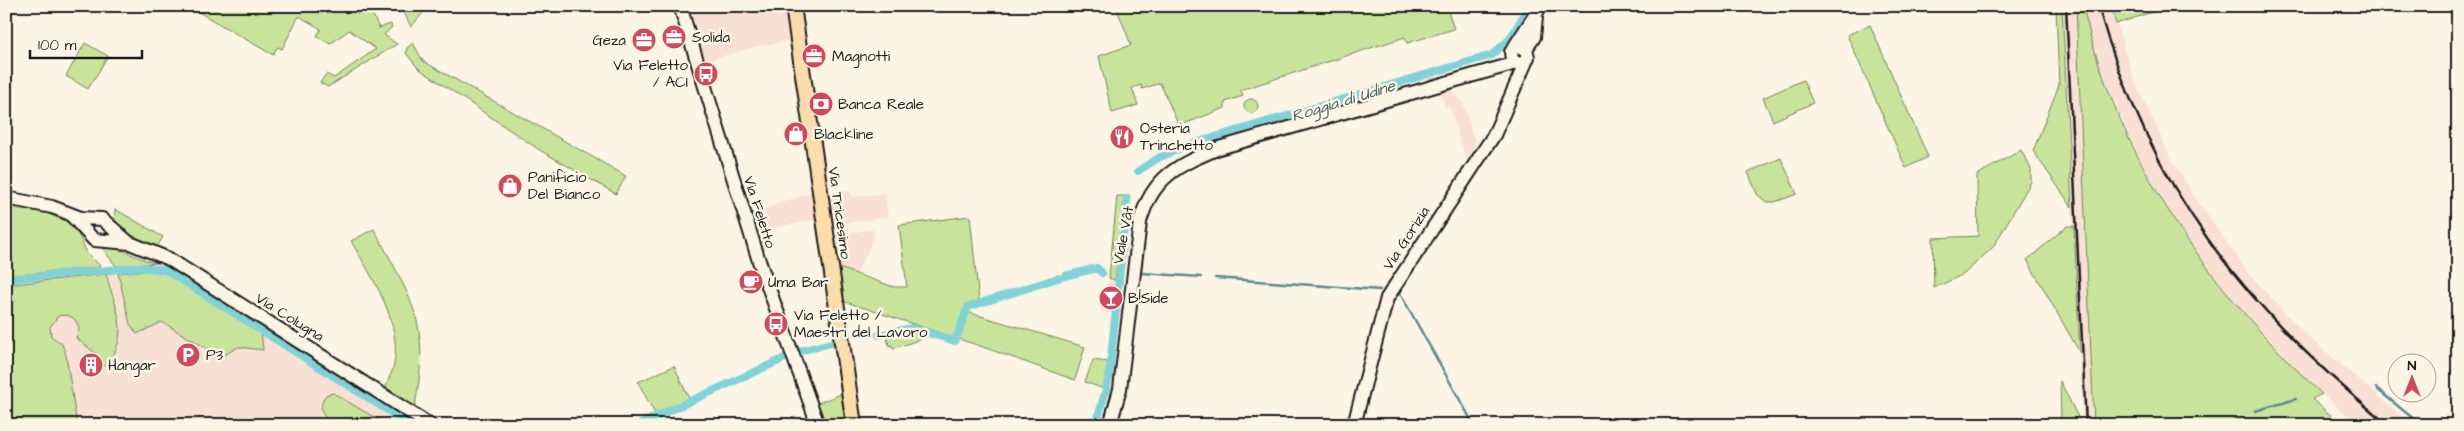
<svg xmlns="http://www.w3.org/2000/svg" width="2464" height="431" font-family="'Architects Daughter',sans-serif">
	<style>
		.built { fill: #f8e1d4 }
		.green { fill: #c8e49b; stroke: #72805c }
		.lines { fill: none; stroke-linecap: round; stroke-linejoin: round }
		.stream { stroke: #59898c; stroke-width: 2.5 }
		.canal { stroke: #81d2d7; stroke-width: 8 }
		.secondary-casing { stroke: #1c1c1c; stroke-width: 16 }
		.primary-casing { stroke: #1c1c1c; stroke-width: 18 }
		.secondary { stroke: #fcf5e5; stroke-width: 12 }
		.primary { stroke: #fddcac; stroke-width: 14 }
		.rail { stroke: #1c1c1c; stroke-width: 2.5 }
		.labels { text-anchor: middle; stroke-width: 5; stroke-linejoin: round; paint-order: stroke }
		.poi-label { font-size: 15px; fill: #1c1c1c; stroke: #fcf5e5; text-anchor: start }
		.street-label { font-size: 15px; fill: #1c1c1c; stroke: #fcf5e5 }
		.water-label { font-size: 16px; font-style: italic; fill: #3f5c5d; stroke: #fcf5e5 }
	</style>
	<rect width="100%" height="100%" fill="#fcf5e5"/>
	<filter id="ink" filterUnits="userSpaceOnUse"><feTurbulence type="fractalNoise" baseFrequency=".02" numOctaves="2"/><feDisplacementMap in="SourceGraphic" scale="10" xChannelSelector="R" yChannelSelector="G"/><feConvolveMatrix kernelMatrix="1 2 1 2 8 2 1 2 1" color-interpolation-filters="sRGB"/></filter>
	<g filter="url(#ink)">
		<path class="built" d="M687,6H787L791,41L758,46L703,62Z
			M2062,6H2076L2094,425H2083Z
			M2083,6H2111L2134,79L2169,154L2194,196L2250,275L2306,335L2413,425H2358L2300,374L2250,322L2221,288L2176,224L2138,156L2098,65Z
			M1453,89L1456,97H1459L1460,102H1463L1476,146L1466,160L1449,106L1445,107L1441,93Z
			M832,96L834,106L818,109L816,100Z
			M814,191L819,219L758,231L752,213Z
			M849,191L854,197L885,193L888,217L833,225L828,194Z
			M873,229L874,235L868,251L856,274L839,268L834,235Z
			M146,270L160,271L171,275L407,425H6V285Z
			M1109,278L1115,280L1112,313L1101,312Z"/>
		<path class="green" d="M188,6H353L357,14L370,9L379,28L391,24L392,27L384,35L397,44L328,87L320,83L326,74L334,78L376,49L349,30L330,44L317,36L321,29L299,16L282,49L277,47L273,55Z
			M401,6H426L427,8L411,27Z
			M1116,6H1446L1454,29L1407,43L1405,37L1244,89L1241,90L1243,96L1225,102V108L1179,126L1160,83L1142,89L1141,85L1132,88L1138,105L1112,113L1099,56L1131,45Z
			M2056,6H2062L2072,207L2033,151L2059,85Z
			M2076,6H2083C2117,158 2209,289 2322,394L2312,399L2342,425H2094Z
			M2111,6H2171L2116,24Z
			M1870,25L1928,157L1906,168L1847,35Z
			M85,43L108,56L88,89L66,76Z
			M413,43L423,61L626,176L616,194L538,149L418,68L406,53L407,48Z
			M1803,80L1813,103L1773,121L1763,98Z
			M1244 106a7 7 0 1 1 14 0a7 7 0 1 1-14 0Z
			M2021,150L2031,169V182L1993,247L1964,274L1934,288L1933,238L1978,236L1977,175Z
			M1781,158L1797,194L1775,202H1766L1757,194L1748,172Z
			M1117,196H1125L1115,280L1109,278Z
			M6,205L40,210L70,223L76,229L87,253L101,267L6,276Z
			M115,209L163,237L157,247L126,237L114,226Z
			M970,216L979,302L966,307L964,311L1085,347L1075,380L983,347L843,301L839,268L894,287H907L899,225Z
			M2067,226H2074L2080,353L2027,260Z
			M374,229C389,258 409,289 417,321C424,349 420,378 415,406L386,387C388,380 392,372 394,365C402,320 372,278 351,241Z
			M104,247C124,247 137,260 157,263L116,266L105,252Z
			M153,270L171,275L261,330L263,350L238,347L221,357L162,322L137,334L130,324L118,273Z
			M106,274C116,311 132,334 105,367L94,352L76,338L79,329C77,318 69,313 58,316L50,327L51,336L62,344L66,355L77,425H6V285Z
			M912,329L932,335L893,349L892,345L889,346L886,334Z
			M1093,360L1108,362L1104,389L1085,382Z
			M674,366L689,398L655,414L638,382Z
			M2060,381L2082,425H2061Z
			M333,393L387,425H335C322,419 317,406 326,395Z
			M844,393L848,425H822L815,404Z"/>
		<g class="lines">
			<path class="stream" d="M1142,273L1201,277
				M1119,275H1122
				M1215,278L1380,290
				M1398,294L1401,295L1474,425
				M2376,388L2421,425
				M2255,411L2296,399"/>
			<path class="canal" d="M1138,171L1160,157L1185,146L1492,55L1510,39L1529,6
				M1065,276L1097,268L1102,273
				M6,281L21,278L142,267L166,270L411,425
				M879,335L912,328L955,341L968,307L1058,278
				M800,351L835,342
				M638,425L785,358
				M1096,425L1109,378L1127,199"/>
			<defs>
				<path id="secondary" d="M680,6L759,261L818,425
					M1526,49L1534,37L1536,17
					M1523,63L1518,64L1512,60L1511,52L1541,6
					M6,198L52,207L81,218L102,219L127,241
					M71,215L94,240L130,243L169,259L430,425
					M1110,425L1120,389L1140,222C1152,177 1178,165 1219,148L1516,63
					M1354,425L1387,298L1494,135L1528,57L1526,49L1516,46"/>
				<path id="primary" d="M793,6L854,425"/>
			</defs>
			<use href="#secondary" class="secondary-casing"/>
			<use href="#primary" class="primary-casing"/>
			<use href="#secondary" class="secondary"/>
			<use href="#primary" class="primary"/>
			<path class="rail" d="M2066,6L2086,425
				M2098,6C2150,188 2243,307 2388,425"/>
		</g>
	</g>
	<defs>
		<symbol id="office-disc" viewBox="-11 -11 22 22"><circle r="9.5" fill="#d1495b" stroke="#fcf5e5"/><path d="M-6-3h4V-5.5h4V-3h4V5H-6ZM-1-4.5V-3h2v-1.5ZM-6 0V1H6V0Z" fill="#fff"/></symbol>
		<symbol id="bus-disc" viewBox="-11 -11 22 22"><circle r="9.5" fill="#d1495b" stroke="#fcf5e5"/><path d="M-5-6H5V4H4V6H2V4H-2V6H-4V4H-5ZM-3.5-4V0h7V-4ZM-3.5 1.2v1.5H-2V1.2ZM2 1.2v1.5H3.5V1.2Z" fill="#fff"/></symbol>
		<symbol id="bank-disc" viewBox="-11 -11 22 22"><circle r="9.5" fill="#d1495b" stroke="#fcf5e5"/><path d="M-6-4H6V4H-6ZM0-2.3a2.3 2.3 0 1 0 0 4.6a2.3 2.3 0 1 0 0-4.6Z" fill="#fff"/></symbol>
		<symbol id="shop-disc" viewBox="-11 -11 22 22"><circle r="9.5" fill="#d1495b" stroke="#fcf5e5"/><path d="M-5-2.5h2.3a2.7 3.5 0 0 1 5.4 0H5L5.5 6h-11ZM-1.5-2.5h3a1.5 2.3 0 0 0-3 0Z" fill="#fff"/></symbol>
		<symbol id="restaurant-disc" viewBox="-11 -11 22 22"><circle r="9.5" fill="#d1495b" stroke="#fcf5e5"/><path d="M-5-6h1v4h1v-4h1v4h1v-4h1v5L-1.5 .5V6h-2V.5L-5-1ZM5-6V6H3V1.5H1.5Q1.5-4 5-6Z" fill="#fff"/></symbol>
		<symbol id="cafe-disc" viewBox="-11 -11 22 22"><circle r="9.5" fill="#d1495b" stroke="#fcf5e5"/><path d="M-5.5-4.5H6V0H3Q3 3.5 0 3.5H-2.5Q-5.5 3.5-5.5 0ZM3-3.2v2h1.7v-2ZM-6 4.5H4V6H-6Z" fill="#fff"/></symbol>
		<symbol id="bar-disc" viewBox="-11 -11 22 22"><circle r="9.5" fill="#d1495b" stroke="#fcf5e5"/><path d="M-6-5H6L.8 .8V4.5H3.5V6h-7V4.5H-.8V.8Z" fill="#fff"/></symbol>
		<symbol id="parking-disc" viewBox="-11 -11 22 22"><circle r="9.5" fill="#d1495b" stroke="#fcf5e5"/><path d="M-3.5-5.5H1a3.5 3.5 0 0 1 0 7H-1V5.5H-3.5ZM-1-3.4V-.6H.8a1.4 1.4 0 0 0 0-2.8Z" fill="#fff"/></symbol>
		<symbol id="building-disc" viewBox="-11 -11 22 22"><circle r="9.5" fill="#d1495b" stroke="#fcf5e5"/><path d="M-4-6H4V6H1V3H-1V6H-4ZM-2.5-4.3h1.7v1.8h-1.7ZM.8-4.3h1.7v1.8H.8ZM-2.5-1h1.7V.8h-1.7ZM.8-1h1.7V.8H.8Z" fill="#fff"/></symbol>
	</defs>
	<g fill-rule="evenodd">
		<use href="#office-disc" x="660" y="23" width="28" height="28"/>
		<use href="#office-disc" x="630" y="26" width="28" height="28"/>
		<use href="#office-disc" x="800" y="42" width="28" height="28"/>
		<use href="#bus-disc" x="692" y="60" width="28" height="28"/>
		<use href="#bank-disc" x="807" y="90" width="28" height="28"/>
		<use href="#shop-disc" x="782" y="120" width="28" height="28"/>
		<use href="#restaurant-disc" x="1108" y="123" width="28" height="28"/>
		<use href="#shop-disc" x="496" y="172" width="28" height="28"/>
		<use href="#cafe-disc" x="737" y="268" width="28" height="28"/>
		<use href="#bar-disc" x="1097" y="284" width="28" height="28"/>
		<use href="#bus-disc" x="762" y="310" width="28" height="28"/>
		<use href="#parking-disc" x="174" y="341" width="28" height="28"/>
		<use href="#building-disc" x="77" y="351" width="28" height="28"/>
	</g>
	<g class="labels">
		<g class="poi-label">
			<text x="692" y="42">Solida</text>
			<text x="626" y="45" text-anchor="end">Geza</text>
			<text x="832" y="61">Magnotti</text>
			<text x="688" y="70" text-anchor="end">Via Feletto<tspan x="688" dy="17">/ ACI</tspan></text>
			<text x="838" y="109">Banca Reale</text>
			<text x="1140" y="133">Osteria<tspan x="1140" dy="17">Trinchetto</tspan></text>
			<text x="814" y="139">Blackline</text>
			<text x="528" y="182">Panificio<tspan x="528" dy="17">Del Bianco</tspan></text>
			<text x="768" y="287">Uma Bar</text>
			<text x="1128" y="303">B!Side</text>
			<text x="794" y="320">Via Feletto /<tspan x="794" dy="17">Maestri del Lavoro</tspan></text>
			<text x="206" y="360">P3</text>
			<text x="108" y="370">Hangar</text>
		</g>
		<g class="street-label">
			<text transform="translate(760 212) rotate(72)" y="5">Via Feletto</text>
			<text transform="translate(840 213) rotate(82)" y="5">Via Tricesimo</text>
			<text transform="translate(1123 235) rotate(-79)" y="5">Viale Vât</text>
			<text transform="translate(1406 238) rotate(-57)" y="5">Via Gorizia</text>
			<text transform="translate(290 317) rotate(32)" y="5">Via Colugna</text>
		</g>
		<g class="water-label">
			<text transform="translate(1343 100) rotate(-17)" y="6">Roggia di Udine</text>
		</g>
	</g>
	<rect width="2464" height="431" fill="none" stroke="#fcf5e5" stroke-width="25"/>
	<rect x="12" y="12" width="2439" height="406" fill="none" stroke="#1c1c1c" stroke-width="2" filter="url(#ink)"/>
	<g transform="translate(2412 378)"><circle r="24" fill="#fcf5e5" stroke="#a29e95"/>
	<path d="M0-4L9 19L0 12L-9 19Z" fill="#d1495b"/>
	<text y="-8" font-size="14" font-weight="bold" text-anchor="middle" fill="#1c1c1c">N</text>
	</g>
	<path d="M30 50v8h112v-8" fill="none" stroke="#1c1c1c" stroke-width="2.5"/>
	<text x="38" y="50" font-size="15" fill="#1c1c1c" stroke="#fcf5e5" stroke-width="4" paint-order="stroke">100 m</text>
</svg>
